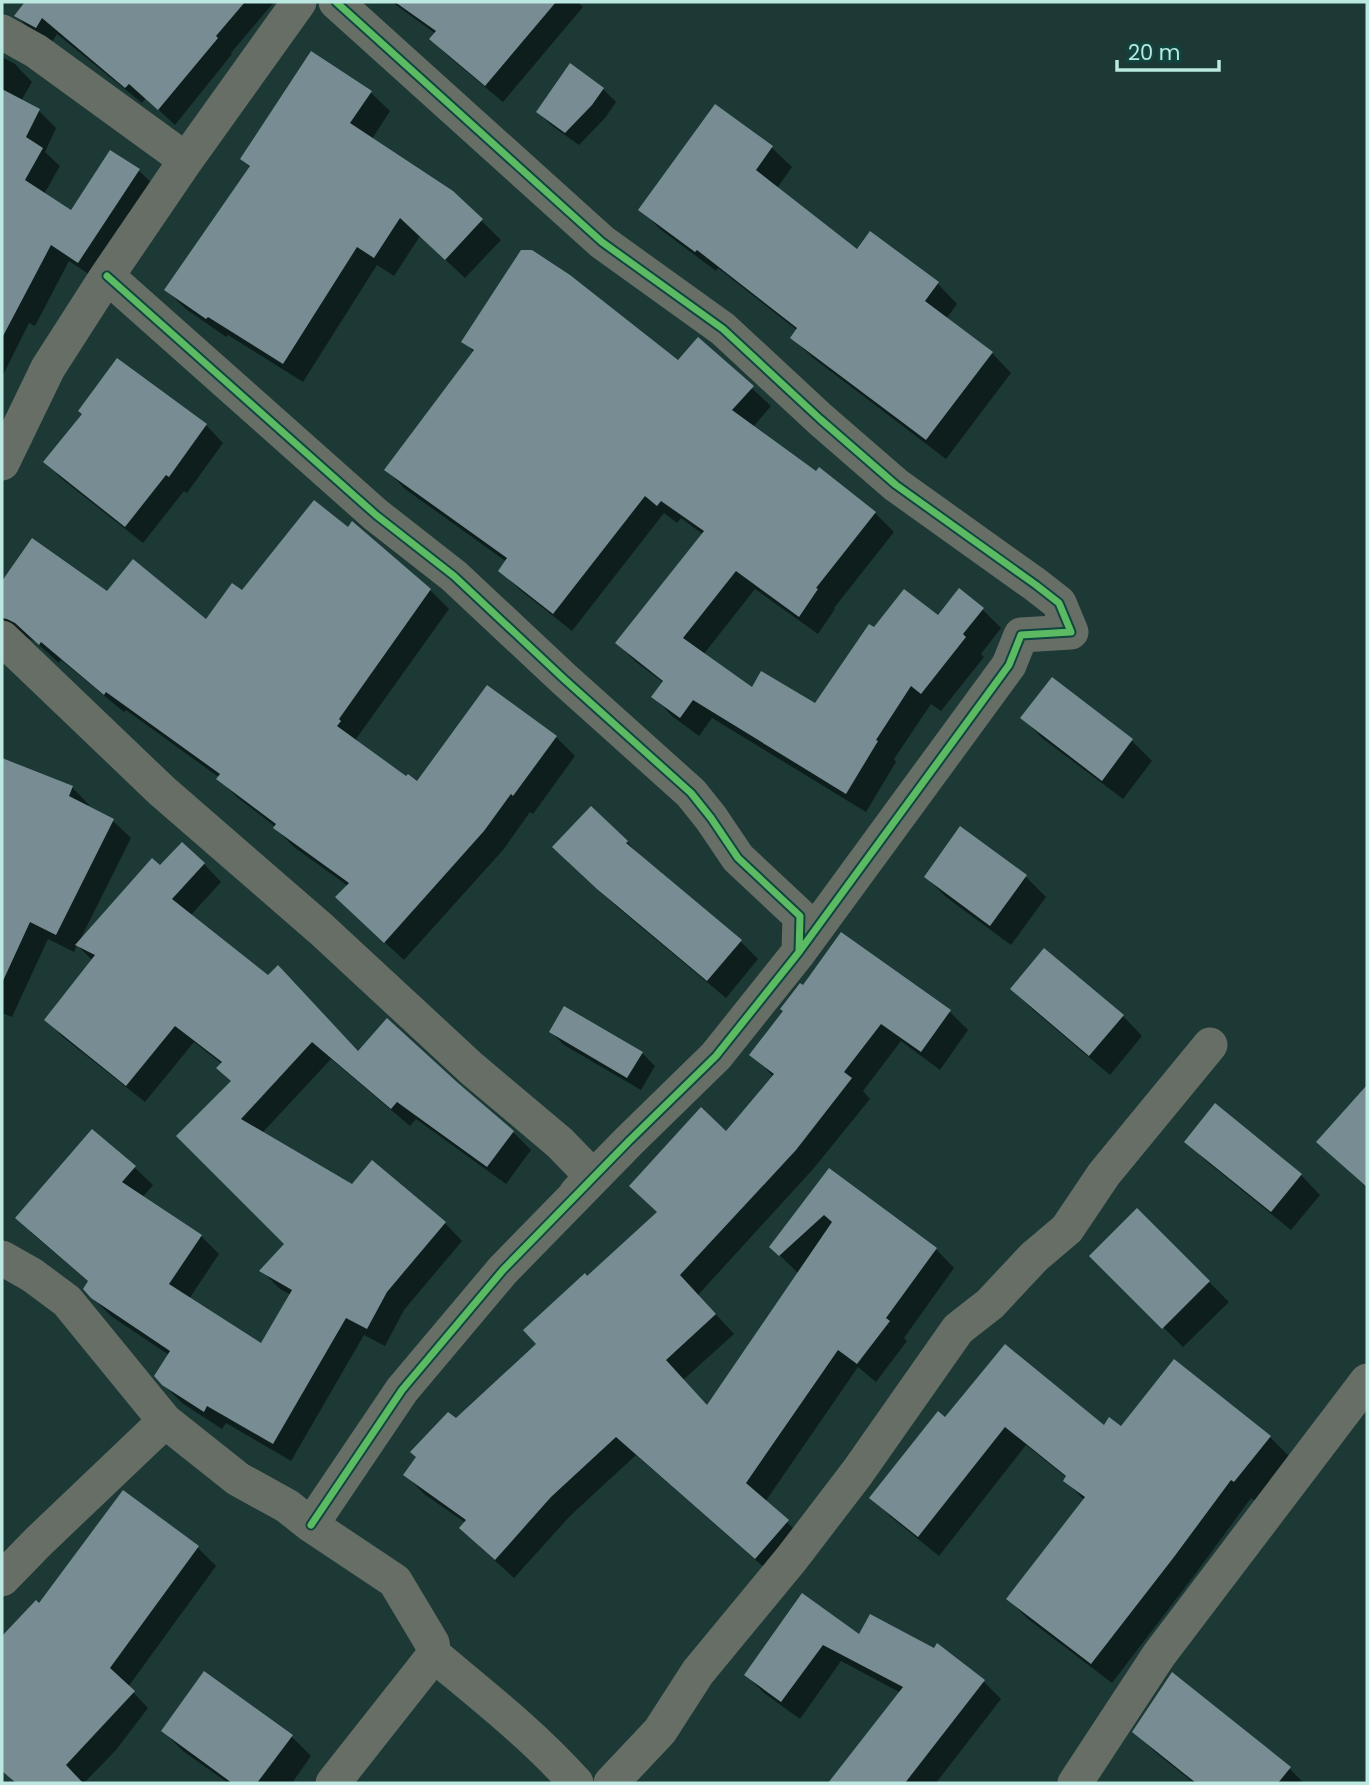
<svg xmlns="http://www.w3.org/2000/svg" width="1369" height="1785" font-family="Poppins,sans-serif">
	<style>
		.shadow { fill: #0007 }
		.building { fill: #778d93 }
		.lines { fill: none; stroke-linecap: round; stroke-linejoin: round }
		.minor { stroke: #676e66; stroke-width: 35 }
		.cycleway-casing { stroke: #0f4640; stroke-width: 11 }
		.cycleway { stroke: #5cba63; stroke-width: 7 }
	</style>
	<rect width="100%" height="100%" fill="#1c3936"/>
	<path class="shadow" d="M27,2H274L231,53L232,54L175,125L146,98L142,103L57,34L52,42L32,31L16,15Z
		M392,2H578L583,7L503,102L448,56L431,39L436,34Z
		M2,57L15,64L32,82L21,101L39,111L56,128L45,152L60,166L44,194L71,212L138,170L156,187L96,279L69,261L35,326L29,323L2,377Z
		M603,89L616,102L605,118L579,145L551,125L538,112Z
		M370,92L390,111L372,139L452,192L501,240L465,278L420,236L394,276L377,265L303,382L228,335L226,337L186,309L166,290L251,168L242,159Z
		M716,106L772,148L792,167L777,188L857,251L938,284L957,304L946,319L992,353L1011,373L946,459L812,357L792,338L798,331L718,268L716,271L660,229L640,209Z
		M698,339L771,406L753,427L875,513L894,532L834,608L835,609L818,634L755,589L703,655L752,689L816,706L874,629L982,609L1001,628L981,654L984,657L941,711L931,704L894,759L896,762L866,812L712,718L699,736L672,716L654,697L664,683L636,662L617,643L704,535L681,518L677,523L664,513L572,631L519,589L500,570L507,562L405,489L387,470L475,353L464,342L678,362Z
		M118,360L206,425L223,443L187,493L184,491L143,543L62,479L45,462L84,414Z
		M353,524L430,590L449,609L356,739L358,741L357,743L407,778L417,783L487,687L556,737L575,756L533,814L530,812L503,850L404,960L356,916L348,886L294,847L275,828L276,827L238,798L219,779L220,778L126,710L124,712L61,660L59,663L36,642L26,637L14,638L2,629V584L32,540L107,594L206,622L242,592L348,529Z
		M1052,679L1132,741L1152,761L1123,799L1042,738L1023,718Z
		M2,759L72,787L89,805L88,808L113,821L131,838L79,942L161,868L204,864L221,882L190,916L359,1053L513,1132L531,1150L506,1184L416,1119L410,1126L331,1059L262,1133L352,1186L445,1223L462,1241L404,1310L385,1346L364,1335L291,1461L226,1423L222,1429L182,1403L163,1384L169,1355L111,1316L92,1297L90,1283L35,1236L17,1218L92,1131L135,1168L153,1185L142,1198L201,1236L219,1254L189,1299L262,1345L291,1295L280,1289L262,1271L287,1244L178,1136L233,1082L222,1064L194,1042L145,1102L64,1038L46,1020L93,961L77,945L74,952L48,939L12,1017L2,1013Z
		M961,829L1026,877L1046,897L1011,945L946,897L926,877Z
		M627,842L645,860L740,941L758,959L726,998L617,907L572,865Z
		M1012,989L1123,1016L1142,1036L1110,1075L1032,1009Z
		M785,1012H950L968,1030L940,1070L901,1041L863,1091L870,1099L814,1168L698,1295L734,1334L683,1380L708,1407L799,1274L771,1247L829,1171L936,1249L954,1268L904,1338L907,1341L876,1382L858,1367L765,1502L806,1540L775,1577L636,1455L570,1516L514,1578L480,1547L466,1523L424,1494L406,1475L456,1420L539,1344L587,1278L658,1213L774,1077L752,1055Z
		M551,1032L642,1053L655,1066L641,1090L564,1045Z
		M1187,1141L1301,1175L1320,1195L1291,1230L1206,1161Z
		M1137,1210L1229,1302L1183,1347L1092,1256Z
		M945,1419L1270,1437L1290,1457L1255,1501L1251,1498L1193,1577L1112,1683L1028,1619L1008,1599L1084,1500L1065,1480L1067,1478L1026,1445L939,1556L891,1517L871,1497Z
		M123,1492L198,1548L216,1566L128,1687L148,1708L116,1750L84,1783H16L2,1770V1639L36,1603L39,1606Z
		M803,1596L860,1636L984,1682L1001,1699L936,1783H830L901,1693L841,1661L800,1719L764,1693L746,1675Z
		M163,1731L291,1736L311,1756L292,1783H228L183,1751Z
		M1135,1732L1290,1769L1304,1783H1194L1155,1752Z"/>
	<path class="building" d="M22,2H245L216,36L218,38L158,110L129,84L125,88L42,18L36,28L14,16L24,3Z
		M395,2H556L485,86L429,39L436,31Z
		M311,51L372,91L350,123L453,191L483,219L445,260L400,218L374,258L357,247L283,364L208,317L206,319L164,290L250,166L240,159Z
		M570,63L604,88L592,105L565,133L536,112Z
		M2,89L40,109L26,137L43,148L25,180L71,210L110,150L140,169L78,263L51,245L2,338Z
		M715,104L773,146L756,170L857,249L870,231L939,282L925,301L993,352L926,440L790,338L797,328L697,250L695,252L638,210Z
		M521,250H532L570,275L678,360L698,337L754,386L732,410L816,471L819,467L876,512L816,588L818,589L799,617L736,571L683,638L752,687L761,671L815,703L869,624L874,627L904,589L938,615L959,588L984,608L963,634L966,637L921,694L911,686L876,740L878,741L846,794L693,700L680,718L651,697L663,681L615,643L704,531L661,501L657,506L645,496L553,614L498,571L507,558L384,470L474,350L461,342Z
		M117,358L207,424L169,477L166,475L125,527L43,462L82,414L78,411Z
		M314,500L348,527L352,521L431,589L339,719L341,721L337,726L406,776L408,774L417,781L487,685L557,736L513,796L511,794L484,831L384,943L335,897L349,883L273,828L276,824L216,779L220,774L106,692L104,695L41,642L39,645L15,623L7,619L2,618V581L32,538L107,591L133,559L206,619L232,583L242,590Z
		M1052,677L1133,739L1102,781L1020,718Z
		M2,758L73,786L69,796L114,819L56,935L30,922L2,983Z
		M591,806L628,841L626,843L742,940L707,981L597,889L552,847Z
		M960,826L1027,875L990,926L924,877Z
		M182,842L205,863L172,899L268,975L278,965L358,1051L387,1018L458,1083L514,1131L487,1167L397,1102L391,1109L312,1042L241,1119L352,1184L372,1160L446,1222L387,1292L367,1329L346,1318L273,1444L207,1406L204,1412L162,1385L154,1376L170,1351L91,1298L83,1289L88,1281L15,1218L92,1129L136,1166L122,1182L202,1235L169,1284L261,1343L292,1290L259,1271L284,1244L176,1136L231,1081L216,1068L222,1062L175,1026L126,1086L44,1020L95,955L75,945L152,858L160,865Z
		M841,932L951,1010L921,1052L881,1024L844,1072L852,1078L796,1150L680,1275L716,1314L666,1360L707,1405L832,1222L824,1215L779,1256L769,1247L829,1168L937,1248L886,1318L890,1321L857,1364L838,1350L746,1483L789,1520L755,1559L616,1437L551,1497L495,1560L459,1528L466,1520L403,1475L416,1457L410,1452L448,1412L456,1418L536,1344L523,1330L585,1273L587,1276L657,1212L629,1186L701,1107L726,1131L774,1074L749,1055L783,1011L780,1009L800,983L803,985Z
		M1044,948L1124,1015L1089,1056L1010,989Z
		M564,1006L643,1052L627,1078L549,1032Z
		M1367,1085V1187L1316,1142Z
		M1215,1103L1302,1174L1271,1212L1184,1142Z
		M1137,1208L1210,1281L1162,1329L1089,1256Z
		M1005,1344L1104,1425L1109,1417L1121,1426L1174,1359L1271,1436L1234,1482L1231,1480L1174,1557L1091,1664L1006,1599L1085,1497L1063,1481L1066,1476L1005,1427L918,1537L869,1498L938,1411L945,1417Z
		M123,1490L199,1546L110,1668L135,1691L66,1765L83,1783H16L2,1771V1636L36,1600L39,1603Z
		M802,1593L859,1634L870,1614L934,1648L937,1643L985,1680L905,1783H828L903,1687L823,1645L781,1702L744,1675Z
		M204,1671L293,1735L257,1783H232L161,1731Z
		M1172,1672L1291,1767L1278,1783H1196L1132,1732Z"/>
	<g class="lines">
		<path class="minor" d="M2,32L36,51L186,160
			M107,276L376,515L454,576L564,679L691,793L711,818L738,858L800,916L799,952
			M2,463L48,368L107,276L186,160L299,2
			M2,638L162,791L321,929L471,1068L560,1143L592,1176L576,1194
			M2,1258L32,1275L67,1301L165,1421L238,1479L287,1506L311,1525L395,1581L432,1643L434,1655C483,1696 533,1735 576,1783
			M311,1525L402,1390L503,1270L629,1141L716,1056L799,952L1009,665L1021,635L1071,632L1059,603L1036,585L896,485L820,419L723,329L602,242L336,2
			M2,1579L38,1542L165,1421
			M333,1783L434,1655
			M611,1783L660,1731L698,1672L792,1558L857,1473L958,1329L990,1304L1034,1257L1067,1229L1104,1174L1210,1045
			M1075,1783L1159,1655L1367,1381"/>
		<defs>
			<path id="cycleway" d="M107,276L376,515L454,576L564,679L691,793L711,818L738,858L800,916L799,952
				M311,1525L402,1390L503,1270L629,1141L716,1056L799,952L1009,665L1021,635L1071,632L1059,603L1036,585L896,485L820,419L723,329L602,242L336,2"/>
		</defs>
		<use href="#cycleway" class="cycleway-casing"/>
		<use href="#cycleway" class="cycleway"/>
	</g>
	<rect width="1369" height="1785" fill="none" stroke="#bbe8e0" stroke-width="7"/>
	<path d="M1117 60v10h102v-10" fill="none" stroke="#bbe8e0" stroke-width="3.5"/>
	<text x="1128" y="60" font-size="21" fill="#bbe8e0" stroke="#0f4640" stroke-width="5" paint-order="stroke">20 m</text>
</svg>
